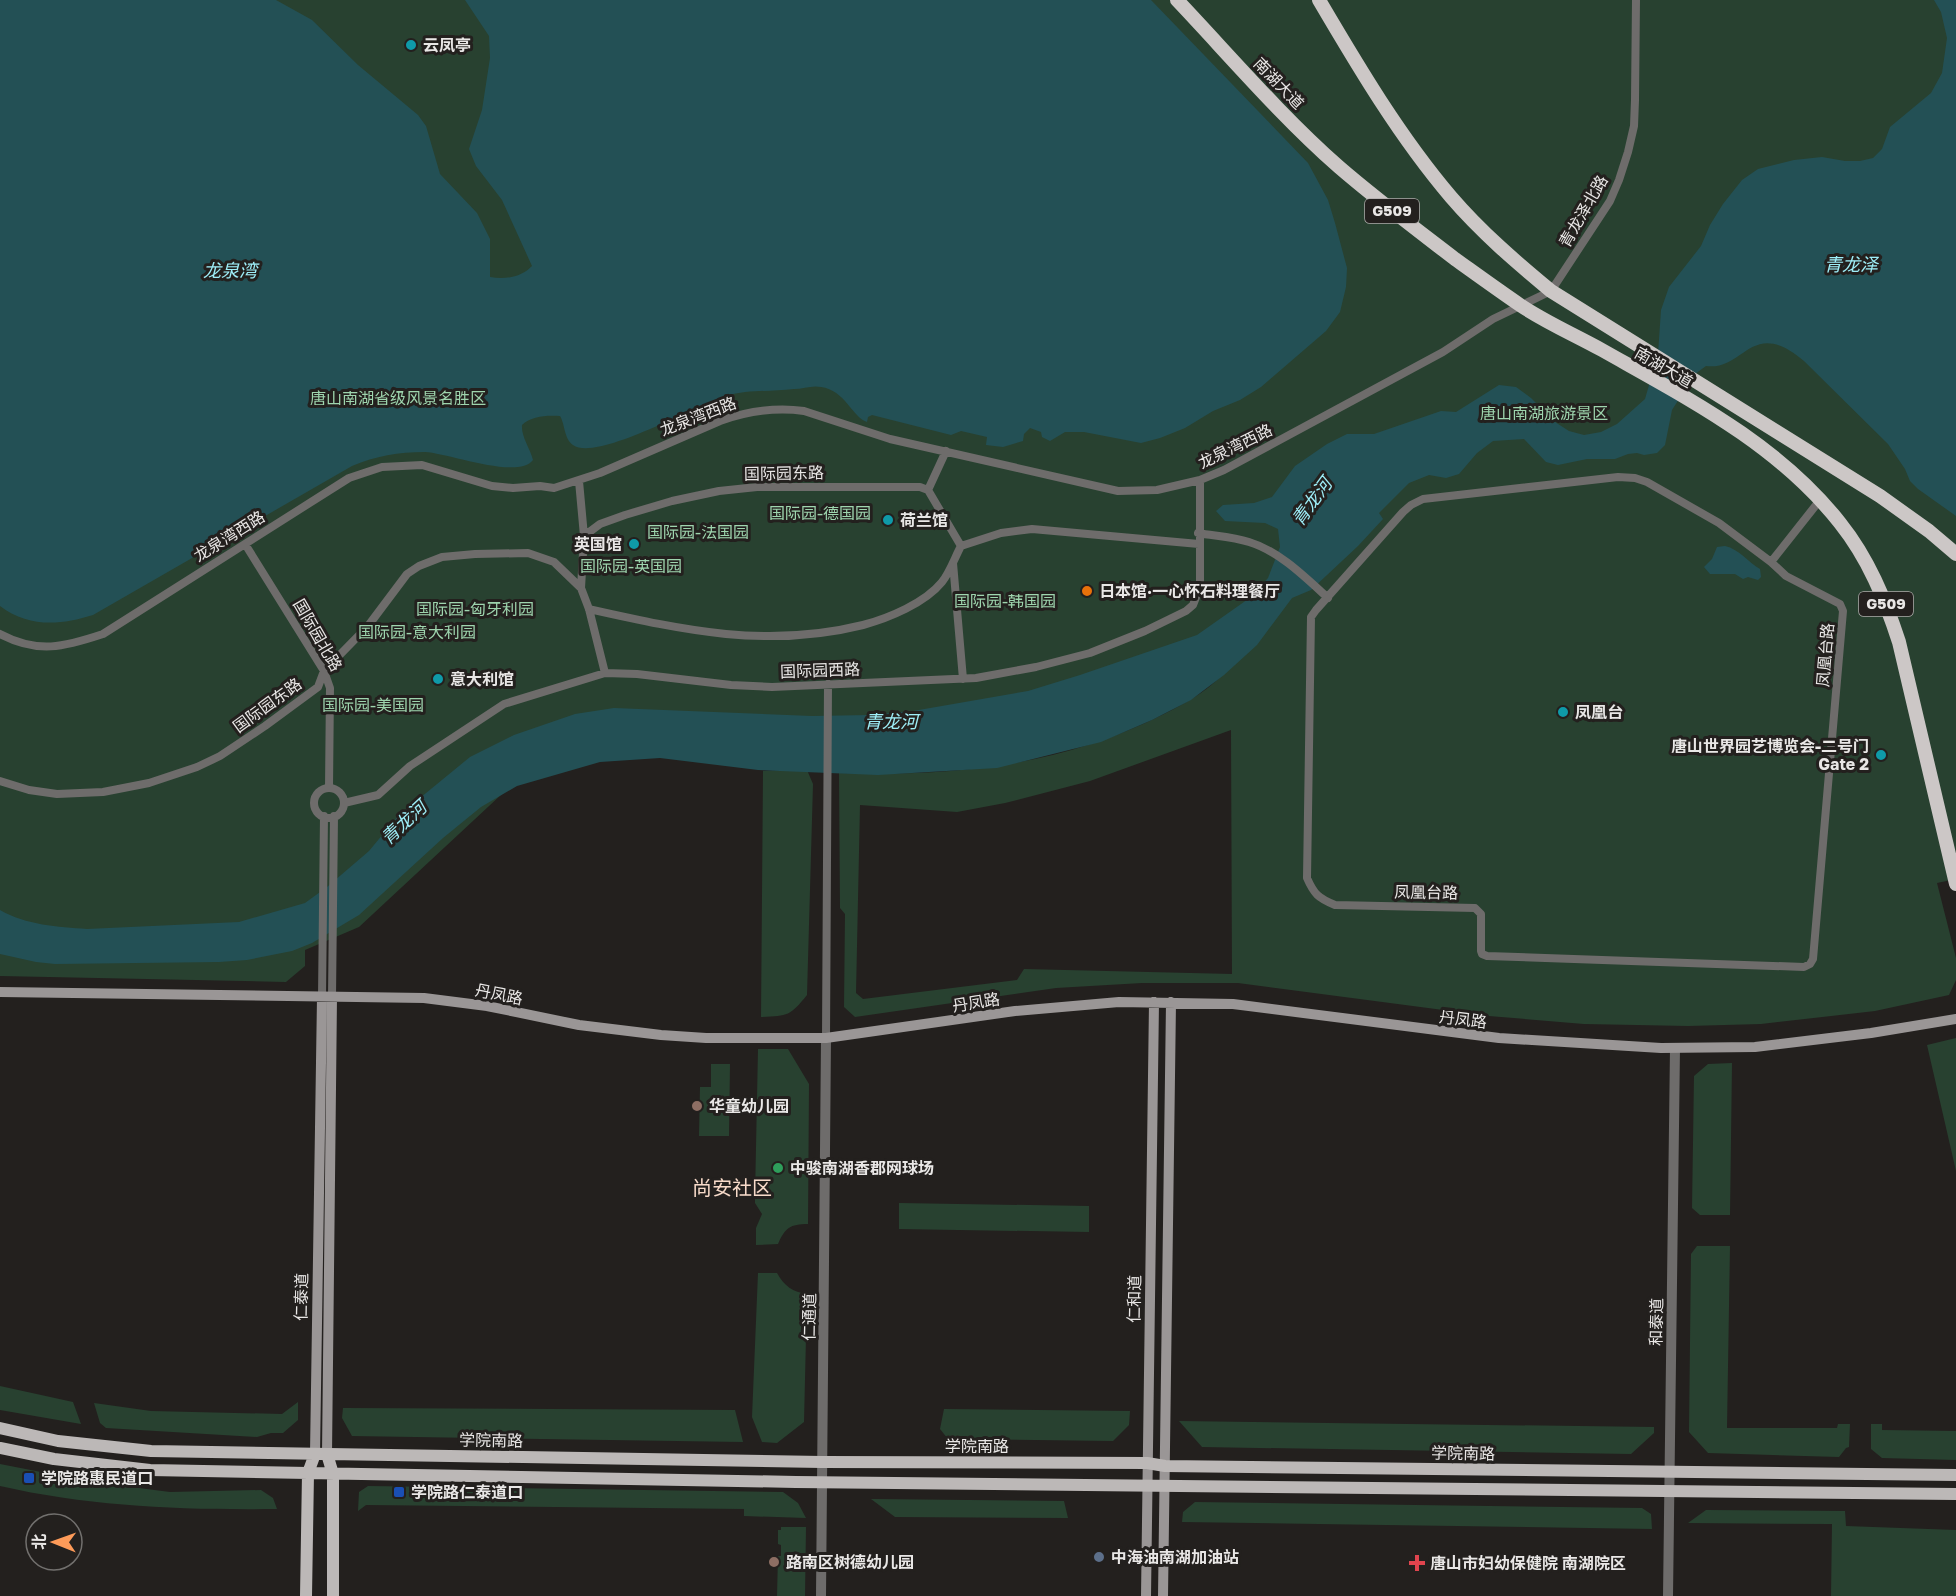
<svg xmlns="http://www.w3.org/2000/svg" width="1956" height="1596" font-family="'Golos Text','Noto Sans SC',sans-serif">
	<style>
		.green { fill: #284130; fill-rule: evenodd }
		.water { fill: #235055 }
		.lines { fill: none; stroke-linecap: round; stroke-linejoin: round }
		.minor { stroke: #6e6c6b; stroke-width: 8 }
		.tertiary { stroke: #6e6c6b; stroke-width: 10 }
		.secondary { stroke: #9a9696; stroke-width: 10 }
		.primary { stroke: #bcb8b7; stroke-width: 12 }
		.trunk { stroke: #ccc7c6; stroke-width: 14 }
		.culture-dot { fill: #0f9aa8; stroke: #23201e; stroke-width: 2 }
		.food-dot { fill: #e8710a; stroke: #23201e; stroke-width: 2 }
		.education-dot { fill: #8d6e63; stroke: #23201e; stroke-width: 2 }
		.leisure-dot { fill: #2e9e5b; stroke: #23201e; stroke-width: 2 }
		.transit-dot { fill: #1a4fb4; stroke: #23201e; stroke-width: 2 }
		.service-dot { fill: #5c6f8a; stroke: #23201e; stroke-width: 2 }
		.health-dot { fill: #e0444e; stroke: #23201e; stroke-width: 2 }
		.labels { text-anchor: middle; stroke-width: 6; stroke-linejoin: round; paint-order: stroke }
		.shield { fill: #23201e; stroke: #aeabaa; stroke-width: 1.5 }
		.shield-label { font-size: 15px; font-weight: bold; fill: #e9e7e6 }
		.poi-label { font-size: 16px; font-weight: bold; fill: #e9e7e6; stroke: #23201e; text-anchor: start }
		.street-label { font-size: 16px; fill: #e9e7e6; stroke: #23201e }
		.park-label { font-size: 16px; fill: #9ed5ae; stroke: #23201e }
		.water-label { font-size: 18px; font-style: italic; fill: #9eeef8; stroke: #23201e }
		.quarter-label { font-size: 20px; fill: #f7dac9; stroke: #23201e }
	</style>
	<rect width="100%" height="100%" fill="#23201e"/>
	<path class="green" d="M0,0H1956V879L1937,883L1956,958V980L1949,995L1875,1011L1761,1024L1688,1026L1584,1024L1489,1016L1238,983H1142L1056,988L855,1017L844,1007L845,914L840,908L839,773C953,777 1061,766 1164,714C1184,704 1206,692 1221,676L650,746L519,778L359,927L305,950V966L286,982L0,976ZM1231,730L1232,974L1024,969L1017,980L863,999L856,993L860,805L957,812L1005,803L1090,781Z
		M807,770L813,784L807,995C790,1016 788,1016 761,1017L763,771Z
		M1956,1038V1171L1927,1045Z
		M758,1049H788L809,1084L808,1224C790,1224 785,1228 778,1244L756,1245V1228L762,1214L755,1203V1196Z
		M1732,1063L1730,1215H1700L1692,1208L1694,1076L1708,1064Z
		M711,1064H730L729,1136H699L700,1087H711Z
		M899,1203L1089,1206V1232L899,1229Z
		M1697,1246H1730L1727,1428H1837L1838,1424H1850L1849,1447L1846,1448L1839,1457L1708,1453L1689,1432L1691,1254Z
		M758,1273H777C784,1286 793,1292 807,1294L804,1422L777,1443L762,1442L752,1417Z
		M0,1386L73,1402L81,1424L0,1410Z
		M298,1402V1420L283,1433H271L257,1437L106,1428L100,1423L94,1403L151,1411L282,1414Z
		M343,1408L735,1410L743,1442L352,1436L342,1418Z
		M944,1409L1130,1411L1129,1425L1113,1441L948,1439L940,1429Z
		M1179,1421L1654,1427V1433L1631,1454L1202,1447Z
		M1871,1424H1882V1430L1956,1431V1460L1882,1458L1871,1449Z
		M0,1464L92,1482L170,1492L261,1490L273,1498L277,1509C183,1510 92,1507 0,1486Z
		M368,1486L783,1492L798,1503L806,1518L744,1516V1509L366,1505L358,1511L359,1492Z
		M871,1499L1064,1501L1068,1518L895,1517Z
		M1195,1502L1642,1508L1651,1514L1652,1529L1182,1522L1183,1512Z
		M1706,1510L1845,1511L1846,1526L1956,1530V1596H1831L1832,1524L1688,1523Z
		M781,1527H806L805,1596H777L778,1556H781V1545L778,1544V1530H781Z"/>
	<path class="water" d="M0,0H276L312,20L358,65L418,115L426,126L440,174L477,213L490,239V277C505,280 522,277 532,266L502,200L476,166L469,149L482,110L490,58L489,36L465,0H1151L1308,163L1328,200L1335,223L1347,268L1346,287L1340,312L1326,331L1261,387L1240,400L1213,411L1185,428L1160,438L1141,443L1084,432H1065L1050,441L1042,437L1041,432L1030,428L1024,434L1023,441L1003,447L986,445L987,437L961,431L951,435L872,415L868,417L867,422C852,417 845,390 821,387C812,385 803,389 794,389C771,392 749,389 726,396C696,405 597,462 573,445C564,439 565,424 560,416C547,415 531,416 522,425C521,437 530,448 533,460C518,480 448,453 425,452C398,452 376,456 352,466L93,615C61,625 29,628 0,606Z
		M1934,0H1956V516L1918,489L1910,481L1905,469L1888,444L1804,361C1751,316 1745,371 1706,366L1695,374L1672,410L1665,445L1657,453L1644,455L1637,453L1628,454L1615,459H1587L1558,465L1546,462L1524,439L1493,441L1477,453L1459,474L1446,478L1429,475L1409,483L1379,513L1383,519L1358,546L1311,590L1292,598L1257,645L1224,675L1191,700L1152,720L1101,742L997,768L878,775L758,770L660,758L600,762L517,786L481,807L443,838L359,915L312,943L292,951L247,960L219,962L55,964L36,962L0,954V910C26,925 58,927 87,929L239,922L305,903L327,887L369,851L398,816L470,757L514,735L575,714L614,708L812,716L870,715L913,711L1028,691L1080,675L1197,635L1251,597L1268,578L1280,547L1278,529L1265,523L1225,521L1216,511L1223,505L1254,503L1272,497L1295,466L1327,444L1347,434H1374L1441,411L1456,412L1499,385L1516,387L1531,398L1555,422L1569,431L1584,435L1601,432L1617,424L1645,399L1658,354L1661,310L1669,287L1701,246L1710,225L1723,204L1742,180L1758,169L1794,160L1822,157L1845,161H1860L1873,158L1882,149L1890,127L1931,93L1942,73L1947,38L1941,12Z
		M1725,546C1739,549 1748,562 1760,569L1761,577L1758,580L1748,577L1743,579L1735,574H1710L1704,567L1712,559L1717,547Z"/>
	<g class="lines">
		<path class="minor" d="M1618,477L1635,478L1647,482L1719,523L1771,562L1786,576L1840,604L1843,611L1813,959L1810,964L1804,967L1487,956L1482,954L1481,951V914L1475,908L1335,905C1318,898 1314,894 1307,878L1311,617L1316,610L1403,512L1411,505L1423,499Z
			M579,481L584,536L581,588
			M928,490L946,451
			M1198,533C1215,536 1233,537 1249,542C1279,551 1305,577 1328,598
			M584,536L600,524L625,515L672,501L719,491L757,487H920L928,490L961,546
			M245,544L324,671L330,688L329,788
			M1771,562L1820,500
			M953,563L963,679
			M589,609C683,630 767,649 863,625C889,618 925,603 942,582C950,572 955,557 961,546L1001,533L1032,529L1199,544
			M0,634C38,654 64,647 103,634L349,478L382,467L422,465L492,486L513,488L540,486L554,488L600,473L720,421C748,411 775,407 804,411L890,439L1118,491L1157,490L1200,480L1224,470L1443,352L1493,319L1551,291L1610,201L1619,180L1628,152L1634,126L1635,100L1636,0
			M0,781L29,790L57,794L103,792L149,783L197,767L220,756L265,726L318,687L324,671L368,626L407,574L419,566L442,557L475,554L528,553L554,562L581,588L589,609L605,673
			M314 803a15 15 0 1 1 30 0a15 15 0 1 1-30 0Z
			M344,803L378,795L410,766L504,704L605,673L637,674L731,685L772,687L863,683L976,678L1036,667L1090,653L1145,631L1186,611L1193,605L1200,587V480
			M322,997L324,816
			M332,997L334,816
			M826,1038L828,684"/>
		<path class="tertiary" d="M821,1596L826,1038
			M1668,1596L1675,1048"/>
		<path class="secondary" d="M0,992L424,998L487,1006L579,1025L661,1035L706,1038H826L1015,1011L1119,1002L1233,1004L1499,1038L1661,1048L1755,1047L1871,1033L1956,1019
			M315,1454L322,997
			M327,1454L332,997
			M1146,1596L1154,1002
			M1163,1596L1171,1002"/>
		<path class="primary" d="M0,1428L58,1441L151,1451L822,1462L1147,1463L1165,1466L1956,1475
			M0,1448L54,1459L150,1470L796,1482L1956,1494
			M327,1454L333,1474V1596
			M306,1596L308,1473L315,1454"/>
		<path class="trunk" d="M1177,0C1230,56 1281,116 1339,167C1376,199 1416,229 1455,259C1476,274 1498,290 1520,305C1545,322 1575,335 1602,350C1687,398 1778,444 1840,523C1868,558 1885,599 1899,642L1956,884
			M1319,0C1359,68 1400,137 1451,197C1481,232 1516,262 1551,291L1880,496L1929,531L1956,554"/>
	</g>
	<g class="culture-dot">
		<circle cx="411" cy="45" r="6"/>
		<circle cx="888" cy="520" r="6"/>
		<circle cx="634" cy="544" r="6"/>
		<circle cx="438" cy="679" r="6"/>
		<circle cx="1563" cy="712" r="6"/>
		<circle cx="1881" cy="755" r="6"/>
	</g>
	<circle class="food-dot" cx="1087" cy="591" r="6"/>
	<g class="education-dot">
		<circle cx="697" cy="1106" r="6"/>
		<circle cx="774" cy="1562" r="6"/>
	</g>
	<circle class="leisure-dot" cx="778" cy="1168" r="6"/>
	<g class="transit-dot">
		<rect x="23" y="1472" width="12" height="12" rx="3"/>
		<rect x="393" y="1486" width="12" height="12" rx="3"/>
	</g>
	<circle class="service-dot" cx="1099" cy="1557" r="6"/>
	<path class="health-dot" d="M1414 1554h6v6h6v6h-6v6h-6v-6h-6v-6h6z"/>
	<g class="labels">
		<g class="shield">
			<rect x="1365" y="199" width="54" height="24" rx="4.5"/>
			<rect x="1859" y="592" width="54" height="24" rx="4.5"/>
		</g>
		<g class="shield-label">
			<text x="1392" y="216">G509</text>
			<text x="1886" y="609">G509</text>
		</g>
		<g class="poi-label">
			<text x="423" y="51">云凤亭</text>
			<text x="900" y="526">荷兰馆</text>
			<text x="622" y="550" text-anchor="end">英国馆</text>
			<text x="1099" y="597">日本馆·一心怀石料理餐厅</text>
			<text x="450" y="685">意大利馆</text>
			<text x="1575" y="718">凤凰台</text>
			<text x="1869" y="752" text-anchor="end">唐山世界园艺博览会-二号门<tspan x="1869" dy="18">Gate 2</tspan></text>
			<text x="709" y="1112">华童幼儿园</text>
			<text x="790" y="1174">中骏南湖香郡网球场</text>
			<text x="41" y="1484">学院路惠民道口</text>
			<text x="411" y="1498">学院路仁泰道口</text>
			<text x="1111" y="1563">中海油南湖加油站</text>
			<text x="786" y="1568">路南区树德幼儿园</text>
			<text x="1430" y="1569">唐山市妇幼保健院 南湖院区</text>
		</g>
		<g class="street-label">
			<text transform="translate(1279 83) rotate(46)" y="6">南湖大道</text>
			<text transform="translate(1583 211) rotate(-60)" y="6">青龙泽北路</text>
			<text transform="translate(1664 367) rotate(30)" y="6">南湖大道</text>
			<text transform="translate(698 416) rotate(-21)" y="6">龙泉湾西路</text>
			<text transform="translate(1235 446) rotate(-26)" y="6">龙泉湾西路</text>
			<text transform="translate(784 473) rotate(-1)" y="6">国际园东路</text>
			<text transform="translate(229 536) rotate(-32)" y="6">龙泉湾西路</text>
			<text transform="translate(318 635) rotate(60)" y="6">国际园北路</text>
			<text transform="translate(1825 655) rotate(-85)" y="6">凤凰台路</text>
			<text transform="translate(820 670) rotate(-2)" y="6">国际园西路</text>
			<text transform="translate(267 705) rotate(-36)" y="6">国际园东路</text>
			<text transform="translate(1426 892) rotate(1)" y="6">凤凰台路</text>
			<text transform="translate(499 994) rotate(11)" y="6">丹凤路</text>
			<text transform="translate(976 1002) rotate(-9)" y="6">丹凤路</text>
			<text transform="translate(1463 1019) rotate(7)" y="6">丹凤路</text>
			<text transform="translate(301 1297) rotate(-89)" y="6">仁泰道</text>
			<text transform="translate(1134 1299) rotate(-89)" y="6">仁和道</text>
			<text transform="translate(809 1317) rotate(-89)" y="6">仁通道</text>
			<text transform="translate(1656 1322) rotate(-89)" y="6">和泰道</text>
			<text transform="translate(491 1440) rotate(1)" y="6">学院南路</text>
			<text x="977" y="1452">学院南路</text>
			<text transform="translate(1463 1453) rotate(1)" y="6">学院南路</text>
		</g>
		<g class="park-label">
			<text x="398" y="404">唐山南湖省级风景名胜区</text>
			<text x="1544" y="419">唐山南湖旅游景区</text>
			<text x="820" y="519">国际园-德国园</text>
			<text x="698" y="538">国际园-法国园</text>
			<text x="631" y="572">国际园-英国园</text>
			<text x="1005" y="607">国际园-韩国园</text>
			<text x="475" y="615">国际园-匈牙利园</text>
			<text x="417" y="638">国际园-意大利园</text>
			<text x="373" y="711">国际园-美国园</text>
		</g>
		<g class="water-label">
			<text x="1851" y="271">青龙泽</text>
			<text x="230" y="277">龙泉湾</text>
			<text transform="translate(1312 502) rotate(-54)" y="6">青龙河</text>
			<text x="891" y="728">青龙河</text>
			<text transform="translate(404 823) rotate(-43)" y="6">青龙河</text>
		</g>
		<g class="quarter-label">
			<text x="732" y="1195">尚安社区</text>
		</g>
	</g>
	<g transform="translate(54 1542) rotate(271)"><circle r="28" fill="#23201e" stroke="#72706e" stroke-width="1.5"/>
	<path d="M0-4.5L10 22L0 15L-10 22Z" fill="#fe9b59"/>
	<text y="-9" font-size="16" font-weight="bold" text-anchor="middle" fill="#e9e7e6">北</text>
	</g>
</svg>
